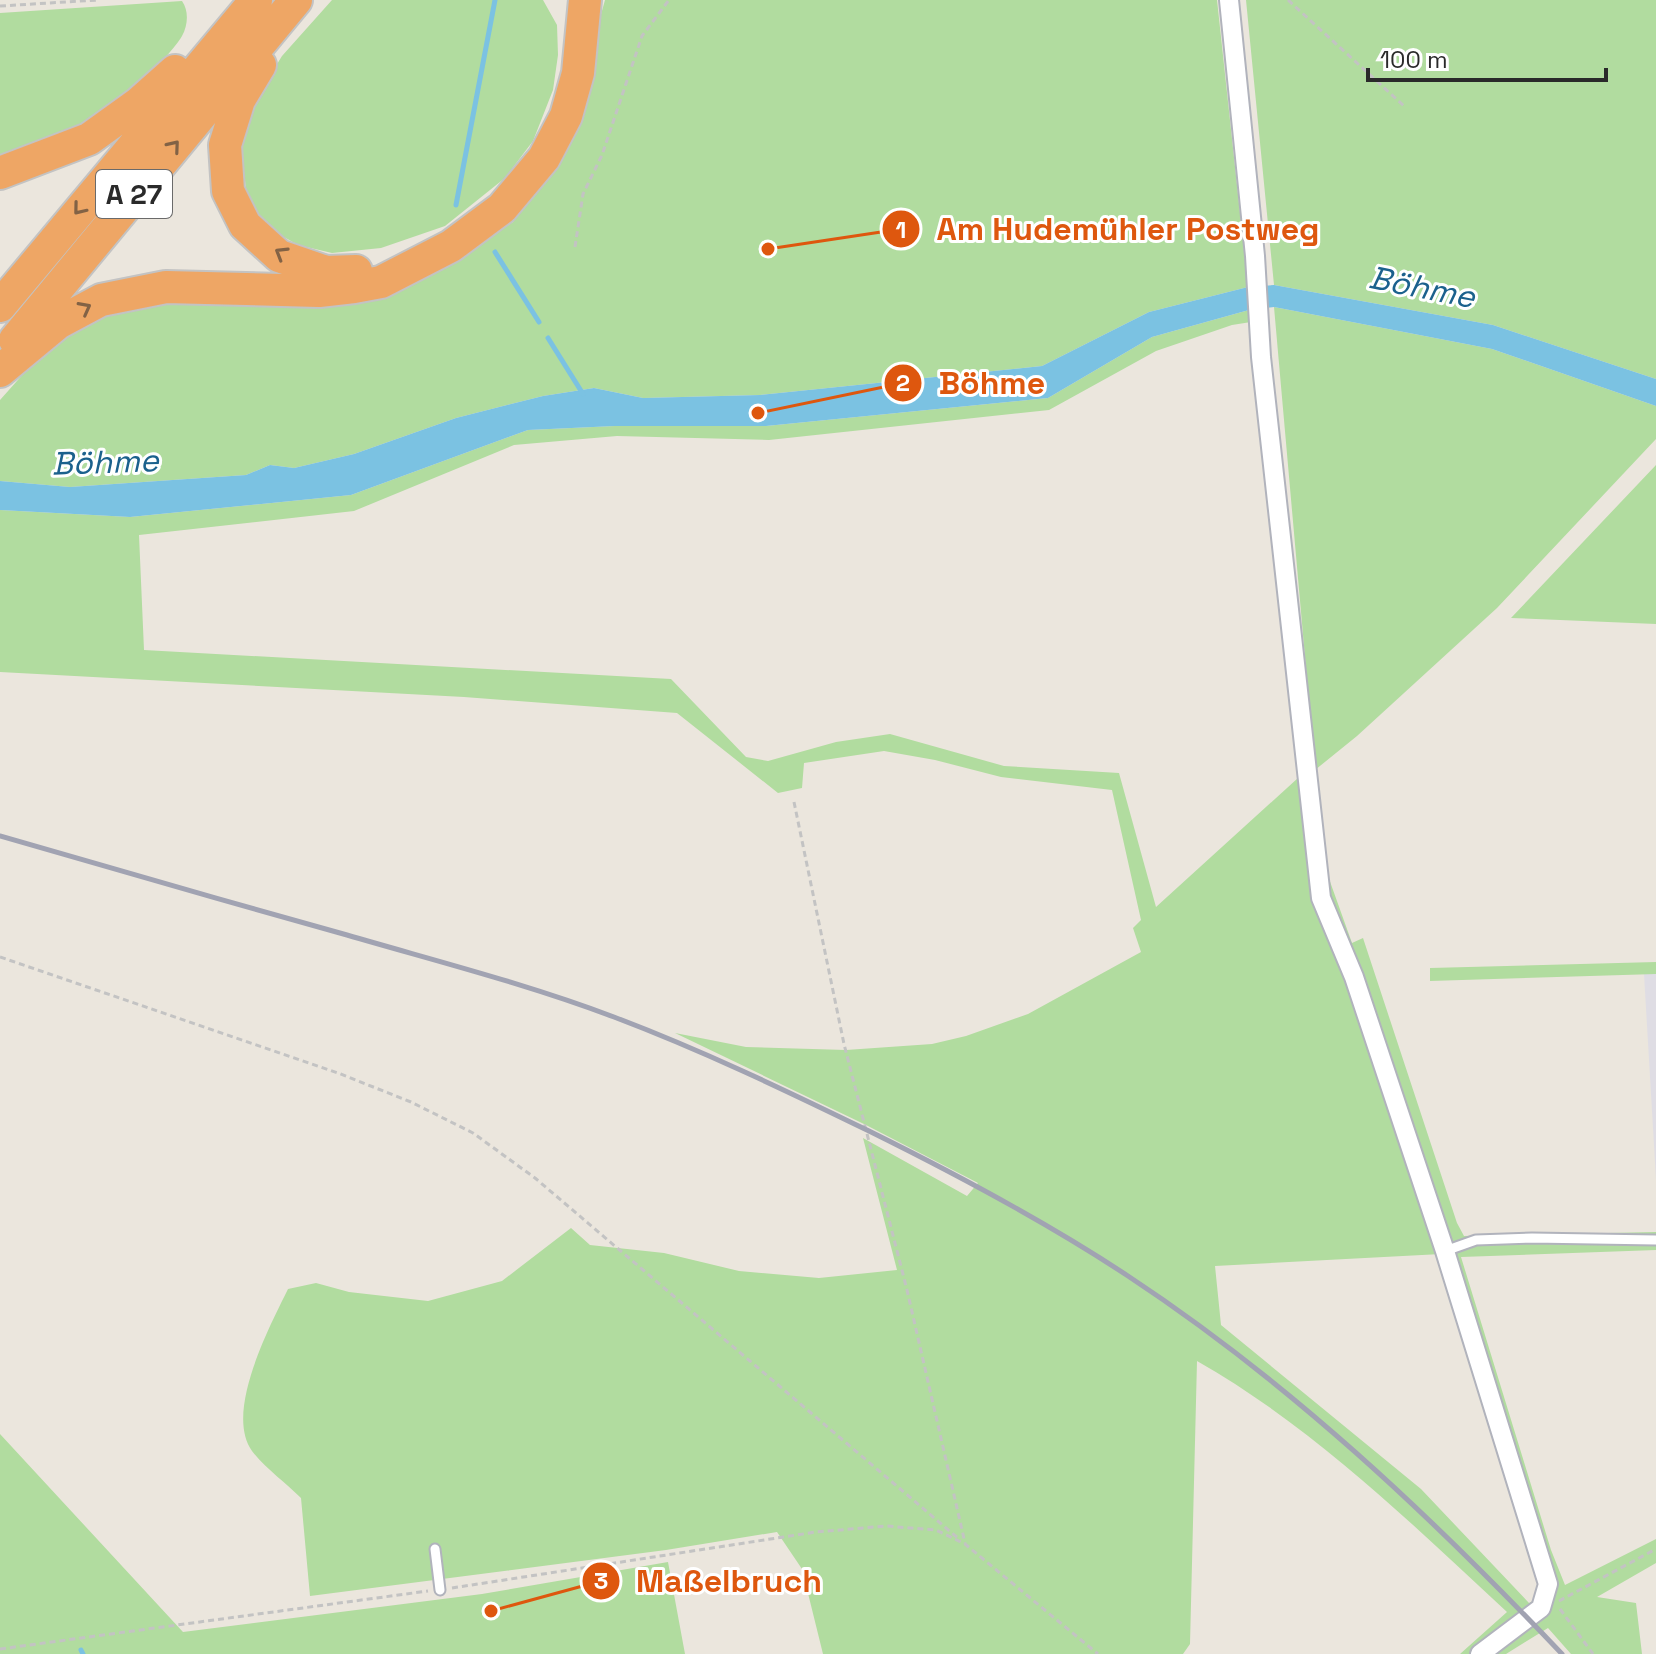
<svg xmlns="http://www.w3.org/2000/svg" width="1656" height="1654" font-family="'Space Grotesk',sans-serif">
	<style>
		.industrial { fill: #dfdde4 }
		.green { fill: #b1dc9f; fill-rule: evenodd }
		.water { fill: #7bc2e2 }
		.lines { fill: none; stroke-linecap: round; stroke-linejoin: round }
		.stream { stroke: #7bc2e2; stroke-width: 5 }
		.service-casing { stroke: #b1b3bc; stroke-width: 13 }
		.minor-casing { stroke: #b1b3bc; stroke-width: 22 }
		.motorway-casing { stroke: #c3c3c3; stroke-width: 36 }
		.path { stroke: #c3c3c3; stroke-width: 3; stroke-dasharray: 6 4; stroke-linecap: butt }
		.service { stroke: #fff; stroke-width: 9 }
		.minor { stroke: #fff; stroke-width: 18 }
		.motorway { stroke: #eea665; stroke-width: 32 }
		.rail { stroke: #a1a3b2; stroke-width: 5 }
		.oneway { stroke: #826245 }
		.labels { text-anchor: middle; stroke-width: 6; stroke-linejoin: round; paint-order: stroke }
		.shield { fill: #fff; stroke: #6a6a6a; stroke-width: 2 }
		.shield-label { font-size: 28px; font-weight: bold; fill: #2a2a2a }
		.water-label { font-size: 32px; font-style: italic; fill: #1b618d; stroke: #fff }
		.leader { fill: none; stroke: #de570e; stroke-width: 3 }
		.callout-dot { fill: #de570e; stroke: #fff; stroke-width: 3 }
		.mark-label { font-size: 24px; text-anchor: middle; font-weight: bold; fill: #fff }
		.callout-label { font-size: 32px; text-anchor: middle; font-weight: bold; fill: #de570e; stroke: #fff; stroke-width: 6; stroke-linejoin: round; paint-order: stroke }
	</style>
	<rect width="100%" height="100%" fill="#ebe6dd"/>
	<path class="industrial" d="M1644,974H1656V1179Z"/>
	<path class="green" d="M332,0H543L557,25L558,55L553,90L533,141L505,178L445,226L381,248L332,253L298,245L261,224L246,189L241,147L253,103L282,56Z
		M605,0H1217L1248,287L1149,312L1042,366L760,395L643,398L594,388L543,396L456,418L354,454L294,468L270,465L246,475L70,487L0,481V400L49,345L88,319L146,299L257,306L394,288L440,270L513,222L569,130Z
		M1246,0H1656V379L1493,325L1274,285Z
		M182,1C189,11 188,25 182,36C169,58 115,109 92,121C63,136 30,146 0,158V13Z
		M1274,307L1492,349L1656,406V439L1497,608L1357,736L1315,770Z
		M1249,310L1251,322L1232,325L1156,351L1049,410L769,440L617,436L514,445L354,511L139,535L144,650L671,679L746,757L768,761L836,742L890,734L1004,766L1119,773L1156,907L1298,778L1302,813L1320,804L1328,876L1352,943L1363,938L1457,1223L1464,1236L1656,1232V1250L1461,1257L1551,1550L1565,1585L1656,1539V1563L1597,1597L1636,1603L1642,1654H1571L1548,1628L1506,1654H1460L1507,1612C1410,1522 1313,1427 1197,1361L1190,1644L1183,1654H823L802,1569L777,1532L666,1550L310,1596L301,1498C286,1483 265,1468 252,1451C224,1412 270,1326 288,1289L316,1283L349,1292L428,1301L502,1281L571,1228L590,1245L664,1253L739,1271L819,1278L897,1270L863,1138L967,1196L978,1183L866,1125L675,1033L746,1047L846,1050L932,1044L966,1036L1028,1014L1141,952L1133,928L1141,920L1112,790L1001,777L935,760L884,751L804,763L802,788L778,793L677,713L464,697L0,672V510L130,517L351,495L528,430L615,426H766L1048,398L1152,337ZM1441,1254L1540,1587L1539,1598L1529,1603L1421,1489L1221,1325L1215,1266Z
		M1656,465V624L1511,618Z
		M1656,962V974L1430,981V968Z
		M0,1434L183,1632L482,1594L668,1562L685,1654H0Z"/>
	<path class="water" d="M1274,285L1493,325L1656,379V406L1492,349L1274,307L1249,310L1152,337L1048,398L766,426H615L528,430L351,495L130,517L0,510V481L70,487L246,475L270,465L294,468L354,454L456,418L543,396L594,388L643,398L760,395L1042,366L1149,312L1248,287Z"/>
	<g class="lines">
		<path class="stream" d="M456,205L495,0
			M495,252L539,322
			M548,338L583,394
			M81,1650L83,1654"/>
		<defs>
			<path id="service" d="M1445,1251L1476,1240L1532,1238L1656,1240
				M435,1549L440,1590"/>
			<path id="minor" d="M1229,0L1255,256L1261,357L1321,898L1354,977L1445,1251L1548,1584L1541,1608L1480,1654"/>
			<path id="motorway" d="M260,65L239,100L225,145L228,191L245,225L279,256L326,272L356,271
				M0,173L89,139L139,103L175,71
				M0,306L256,0
				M15,340L296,0
				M0,371L58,323L101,300L166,287L319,291L354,287L381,282L451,246L502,208L544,158L566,116L578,73L585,0"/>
		</defs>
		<use href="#service" class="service-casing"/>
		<use href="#minor" class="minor-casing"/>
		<use href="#motorway" class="motorway-casing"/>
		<path class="path" d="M1288,0L1404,106
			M0,6L98,0
			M575,247L583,194L602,155L642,36L669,0
			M794,802L844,1044L907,1290L965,1543
			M0,957L338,1073L411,1102L473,1133L535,1178L959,1539
			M452,1588L816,1532L886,1526L936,1530L965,1544L1098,1654
			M1559,1601L1656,1549
			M1560,1609L1593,1654
			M0,1649L428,1591"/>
		<use href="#service" class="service"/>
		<use href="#minor" class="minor"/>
		<use href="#motorway" class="motorway"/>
		<path class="rail" d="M0,836C116,869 231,903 347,935C436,961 527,984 614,1017C701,1050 785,1090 869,1131C958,1175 1045,1221 1128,1276C1289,1382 1430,1515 1562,1654"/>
	</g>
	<defs><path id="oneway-chevron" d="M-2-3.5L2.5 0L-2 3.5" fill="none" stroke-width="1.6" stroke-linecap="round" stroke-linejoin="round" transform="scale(2)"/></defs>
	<g class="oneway">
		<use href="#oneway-chevron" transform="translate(174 146) rotate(-50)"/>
		<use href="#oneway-chevron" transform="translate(79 209) rotate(129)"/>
		<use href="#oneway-chevron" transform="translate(281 253) rotate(-149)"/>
		<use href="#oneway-chevron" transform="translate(85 308) rotate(-28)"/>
	</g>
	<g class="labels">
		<rect class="shield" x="96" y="170" width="76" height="48" rx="6"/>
		<g class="shield-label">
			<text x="134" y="204">A 27</text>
		</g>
		<g class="water-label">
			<text transform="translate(1422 287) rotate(11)" y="11">Böhme</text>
			<text transform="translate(105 462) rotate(-2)" y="11">Böhme</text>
		</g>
	</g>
	<path class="leader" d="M768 249L901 229M758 413L903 383M491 1611L601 1581"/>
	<g class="callout-dot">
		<circle cx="768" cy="249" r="8"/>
		<circle cx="758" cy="413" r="8"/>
		<circle cx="491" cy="1611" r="8"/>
		<circle cx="901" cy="229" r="20"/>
		<circle cx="903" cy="383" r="20"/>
		<circle cx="601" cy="1581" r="20"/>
	</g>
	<g class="mark-label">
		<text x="901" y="238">1</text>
		<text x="903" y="391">2</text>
		<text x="601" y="1589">3</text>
	</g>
	<g class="callout-label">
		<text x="1128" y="240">Am Hudemühler Postweg</text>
		<text x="992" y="394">Böhme</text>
		<text x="729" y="1592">Maßelbruch</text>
	</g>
	<path d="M1368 68v12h238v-12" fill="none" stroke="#2a2a2a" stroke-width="4"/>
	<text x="1380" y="68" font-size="24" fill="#2a2a2a" stroke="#ffffff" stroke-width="6" paint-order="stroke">100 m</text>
</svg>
